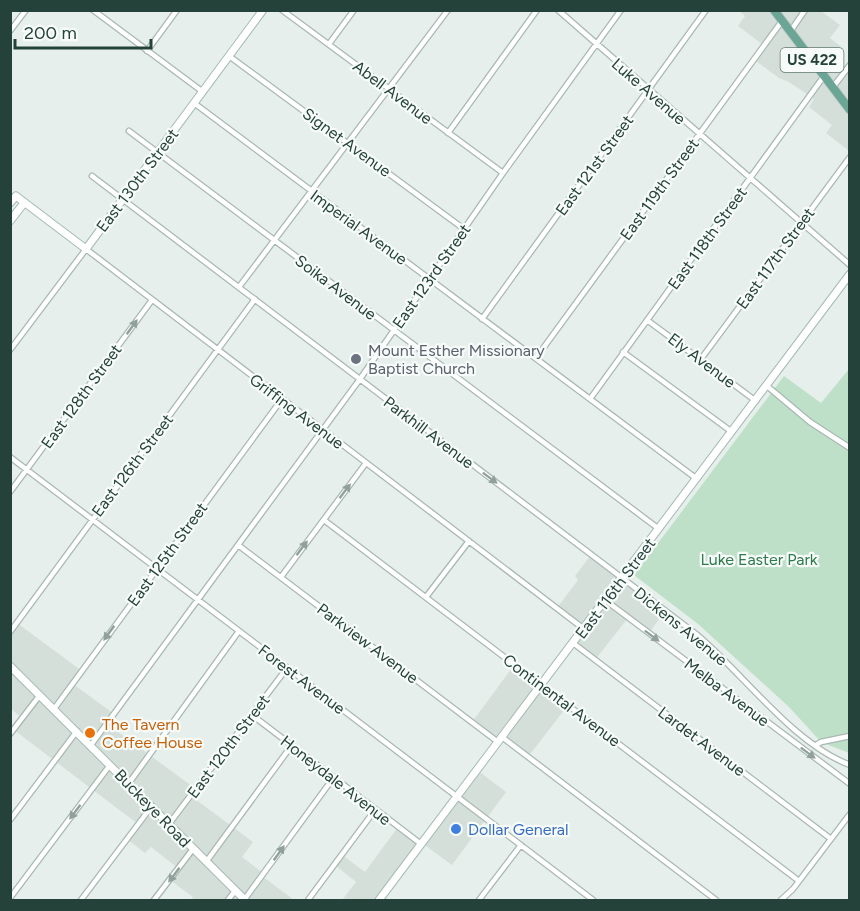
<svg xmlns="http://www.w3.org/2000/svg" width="860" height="911" font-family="Figtree,sans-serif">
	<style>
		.built { fill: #d4dfda }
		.green { fill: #bfe0c8 }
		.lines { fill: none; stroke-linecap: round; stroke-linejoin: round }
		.street-casing { stroke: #a8b8b2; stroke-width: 7 }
		.secondary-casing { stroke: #a4bbb3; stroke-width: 9 }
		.primary-casing { stroke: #c2cac8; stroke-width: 10 }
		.street { stroke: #fff; stroke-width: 4.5 }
		.secondary { stroke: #fff; stroke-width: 7 }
		.primary { stroke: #6aa596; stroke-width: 8 }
		.oneway { fill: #92a09c }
		.worship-dot { fill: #6b7280; stroke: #f7fbf9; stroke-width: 2 }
		.food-dot { fill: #e8710a; stroke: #f7fbf9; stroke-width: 2 }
		.shop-dot { fill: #3f7fe0; stroke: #f7fbf9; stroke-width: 2 }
		.labels { text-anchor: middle; stroke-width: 4.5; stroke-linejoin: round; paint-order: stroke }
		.shield { fill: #f7fbf9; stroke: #637a73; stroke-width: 1.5 }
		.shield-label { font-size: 15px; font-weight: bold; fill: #24423a }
		.street-label { font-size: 16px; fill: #24423a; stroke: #f7fbf9 }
		.worship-label { font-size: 16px; fill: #5b616d; stroke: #f7fbf9; text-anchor: start }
		.park-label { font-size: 16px; fill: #2d7a4b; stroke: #f7fbf9 }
		.food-label { font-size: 16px; fill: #c56008; stroke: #f7fbf9; text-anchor: start }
		.shop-label { font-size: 16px; fill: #366cbe; stroke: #f7fbf9; text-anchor: start }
	</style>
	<rect width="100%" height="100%" fill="#e6efeb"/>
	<path class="built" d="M738,10L821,11L840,25L830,38L843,48L835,58L847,68L849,65V151L826,133L832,125L809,107L814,99L789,82L779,78L756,61L766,47L738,26L745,16Z
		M591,555L665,611L649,633L628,618L595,660L573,643L584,629L557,608L578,580L575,576Z
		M10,621L15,625L17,623L82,671L73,684L114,714L107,724L196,789L191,796L253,842L242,857L263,873L262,876L294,900H191L193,897L170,880L178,868L151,847L145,853L127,839L138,824L14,730L22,718L11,709Z
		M515,664L568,705L528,757L502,737L498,742L472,722Z
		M477,770L506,792L452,865L422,843Z
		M398,827L421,844L383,896L389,900H342L356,882L335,865L342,855L365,872Z"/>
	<path class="green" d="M849,369V753L821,742L789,707L698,624L634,575L784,376L821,403Z"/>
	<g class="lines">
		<defs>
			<path id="street" d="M93,10L203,92
				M282,10L503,173
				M558,10L850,265
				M10,31L26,10
				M790,32L805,10
				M329,44L354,10
				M147,51L177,10
				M229,56L464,229
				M833,87L850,65
				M194,103L697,479
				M129,131L659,529
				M448,133L537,10
				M92,176L696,634C742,672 793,744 850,765
				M239,287L448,10
				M482,319L706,10
				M647,320L756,401
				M10,350L86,249L584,629
				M623,352L732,432
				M536,358L782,21
				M701,359L850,157
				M767,386L810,422L850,448
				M590,399L824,76
				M10,457L593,900
				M10,492L152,300
				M324,520L799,881
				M238,545L498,742
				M281,577L366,463
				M426,597L469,541
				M605,600L850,784
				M10,632L255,299
				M573,643L831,839
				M54,709L282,399
				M252,715L421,844
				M10,734L40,695
				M502,737L716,900
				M91,745L360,379L503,173L621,10
				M816,745L821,742L850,736
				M129,783L239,631
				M10,820L77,731
				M169,824L287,668
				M206,862L292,745
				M10,898L110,765
				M81,900L152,806
				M154,900L193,849
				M228,900L235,891
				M244,900L334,777
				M308,900L375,810
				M479,900L521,845
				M781,900L793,889L850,814"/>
			<path id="secondary" d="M10,203L16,196L86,249L263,10
				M10,221L24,203
				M10,666L245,900
				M379,900L850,274"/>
			<path id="primary" d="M774,10L850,110"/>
		</defs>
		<use href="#street" class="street-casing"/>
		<use href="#secondary" class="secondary-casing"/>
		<use href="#primary" class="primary-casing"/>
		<use href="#street" class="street"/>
		<use href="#secondary" class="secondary"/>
		<use href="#primary" class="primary"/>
	</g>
	<defs><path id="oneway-solid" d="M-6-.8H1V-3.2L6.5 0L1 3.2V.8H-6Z" transform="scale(1.5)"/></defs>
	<g class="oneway">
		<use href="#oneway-solid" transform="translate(132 327) rotate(-54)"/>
		<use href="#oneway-solid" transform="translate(490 478) rotate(37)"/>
		<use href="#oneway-solid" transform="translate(345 491) rotate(-53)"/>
		<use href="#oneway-solid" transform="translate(302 548) rotate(-53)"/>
		<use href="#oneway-solid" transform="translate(109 633) rotate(126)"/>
		<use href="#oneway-solid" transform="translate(652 636) rotate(37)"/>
		<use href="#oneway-solid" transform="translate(808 753) rotate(37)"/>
		<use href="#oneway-solid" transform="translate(75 812) rotate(127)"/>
		<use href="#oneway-solid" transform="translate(279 853) rotate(-54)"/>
		<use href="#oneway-solid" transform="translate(174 875) rotate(127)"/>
	</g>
	<circle class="worship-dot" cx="356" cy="359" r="6"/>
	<circle class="food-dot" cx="90" cy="733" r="6"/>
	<circle class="shop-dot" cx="456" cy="829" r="6"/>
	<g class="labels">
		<rect class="shield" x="780.5" y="48" width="63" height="24" rx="4.5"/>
		<g class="shield-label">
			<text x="812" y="65">US 422</text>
		</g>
		<g class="street-label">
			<text transform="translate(649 91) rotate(41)" y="6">Luke Avenue</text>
			<text transform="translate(393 92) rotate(37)" y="6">Abell Avenue</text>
			<text transform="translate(347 142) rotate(36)" y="6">Signet Avenue</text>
			<text transform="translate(594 165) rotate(-54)" y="6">East 121st Street</text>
			<text transform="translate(137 180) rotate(-53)" y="6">East 130th Street</text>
			<text transform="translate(659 189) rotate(-54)" y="6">East 119th Street</text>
			<text transform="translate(359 227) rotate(36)" y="6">Imperial Avenue</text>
			<text transform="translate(707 238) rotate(-54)" y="6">East 118th Street</text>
			<text transform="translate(775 258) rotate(-54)" y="6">East 117th Street</text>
			<text transform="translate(431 276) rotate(-55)" y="6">East 123rd Street</text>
			<text transform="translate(336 287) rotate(37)" y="6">Soika Avenue</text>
			<text transform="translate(702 360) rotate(37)" y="6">Ely Avenue</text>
			<text transform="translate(81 396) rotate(-54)" y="6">East 128th Street</text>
			<text transform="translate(297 411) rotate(37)" y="6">Griffing Avenue</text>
			<text transform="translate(429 432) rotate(37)" y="6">Parkhill Avenue</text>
			<text transform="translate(132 465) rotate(-53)" y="6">East 126th Street</text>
			<text transform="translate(167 554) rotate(-54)" y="6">East 125th Street</text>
			<text transform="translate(615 588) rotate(-53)" y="6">East 116th Street</text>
			<text transform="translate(681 626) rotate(39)" y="6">Dickens Avenue</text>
			<text transform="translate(368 643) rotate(37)" y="6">Parkview Avenue</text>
			<text transform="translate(302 679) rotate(37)" y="6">Forest Avenue</text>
			<text transform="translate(727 692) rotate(37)" y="6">Melba Avenue</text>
			<text transform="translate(562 700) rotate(37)" y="6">Continental Avenue</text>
			<text transform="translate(702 741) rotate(37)" y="6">Lardet Avenue</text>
			<text transform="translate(228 746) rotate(-53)" y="6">East 120th Street</text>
			<text transform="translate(336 780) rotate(38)" y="6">Honeydale Avenue</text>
			<text transform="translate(153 808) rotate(46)" y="6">Buckeye Road</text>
		</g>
		<g class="worship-label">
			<text x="368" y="356">Mount Esther Missionary<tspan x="368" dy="18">Baptist Church</tspan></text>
		</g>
		<g class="park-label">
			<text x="759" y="565">Luke Easter Park</text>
		</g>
		<g class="food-label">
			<text x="102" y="730">The Tavern<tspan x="102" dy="18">Coffee House</tspan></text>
		</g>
		<g class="shop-label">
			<text x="468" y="835">Dollar General</text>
		</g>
	</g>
	<rect width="860" height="911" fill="none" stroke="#24423a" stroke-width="24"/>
	<path d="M15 39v9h136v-9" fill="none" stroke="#24423a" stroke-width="3"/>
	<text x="24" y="39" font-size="18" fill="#24423a" stroke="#f7fbf9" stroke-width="4.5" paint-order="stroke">200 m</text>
</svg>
